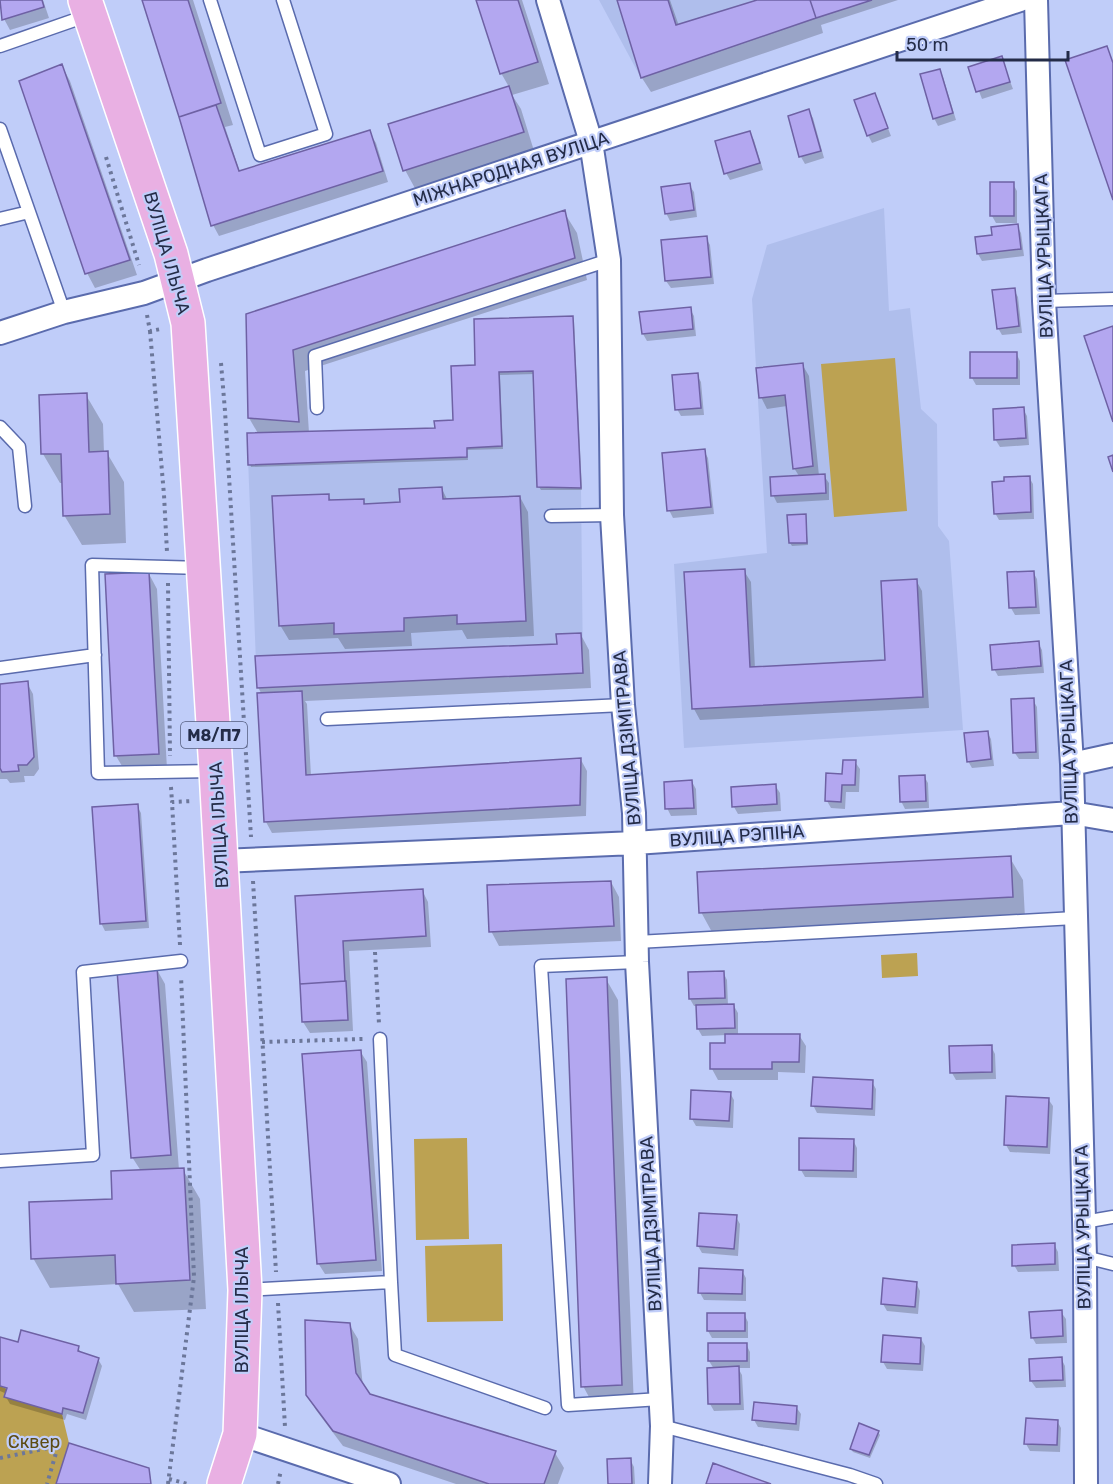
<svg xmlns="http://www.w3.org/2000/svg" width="1113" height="1484" font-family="Rubik,sans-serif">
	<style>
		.built { fill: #afbeec }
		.green { fill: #bca252 }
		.shadow { fill: #0003 }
		.building { fill: #b3a7f0; stroke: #6e61a4; stroke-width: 1.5 }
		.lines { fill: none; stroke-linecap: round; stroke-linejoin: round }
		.service-casing { stroke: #5a6bad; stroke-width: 15 }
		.minor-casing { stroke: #5a6bad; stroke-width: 26 }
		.primary-casing { stroke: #fff; stroke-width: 36 }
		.path { stroke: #6c779a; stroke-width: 4; stroke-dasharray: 3 4.5; stroke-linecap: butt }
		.service { stroke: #fff; stroke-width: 12 }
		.minor { stroke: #fff; stroke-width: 22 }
		.primary { stroke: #e9b0e3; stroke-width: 33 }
		.labels { text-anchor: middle; stroke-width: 4.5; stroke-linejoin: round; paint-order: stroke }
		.shield { fill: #c0cdf9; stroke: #535c7d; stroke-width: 1.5 }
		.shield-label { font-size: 16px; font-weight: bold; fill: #242c48 }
		.street-label { font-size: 18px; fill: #242c48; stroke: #c0cdf9 }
		.park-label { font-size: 18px; fill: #5c4b13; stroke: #c0cdf9 }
	</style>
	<rect width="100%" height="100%" fill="#c0cdf9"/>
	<path class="built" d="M599,0H872L641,78Z
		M884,208L889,311L910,308L921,409L937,424L938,526L949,541L963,730L684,748L674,564L767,553L752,299L767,245Z
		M573,316L581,488L583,673L257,688L247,433L434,428V421L453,420L451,366L475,364L474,319Z"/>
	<path class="green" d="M895,358L907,511L834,517L821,364Z
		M917,953L918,976L882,978L881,955Z
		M467,1138L469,1239L416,1240L414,1139Z
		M502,1244L503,1321L427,1322L425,1246Z
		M0,1386L62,1414L69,1443L56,1484H0Z"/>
	<path class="shadow" d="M0,0H43L49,18L10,30L4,19Z
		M144,0H193L233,125L225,127L240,172L369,132L376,143L388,182L219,236L213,225Z
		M478,0H522L549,84L512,95L521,109L535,154L417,192L405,170L390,125L509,87L501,73Z
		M670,0L679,26L759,0H898L821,25L823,33L651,92L642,78L619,1Z
		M1001,58L1013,89L982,99L970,68Z
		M62,66L70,81L137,275L95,288L87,273L21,82Z
		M939,70L943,77L956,120L938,126L934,118Z
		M875,95L891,136L872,143L868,135Z
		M809,111L813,118L824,158L805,164L801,157L790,117Z
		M750,133L754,140L763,170L730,180L726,173Z
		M991,184H1013L1017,191V223H996L992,216Z
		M689,185L694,192L697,217L670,221L666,213Z
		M564,212L577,233L587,280L305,371L309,433L436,429L455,421L477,366L572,318L574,321L582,490H541L539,487L535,374L500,375L503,449L467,450L468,460L251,467L250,464L259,435L249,418L248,315Z
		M1017,226L1021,233L1024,256L982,261L978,254L994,236Z
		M706,238L710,245L714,284L671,288L666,281Z
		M1014,290L1018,297L1022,333L1002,335L998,328Z
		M690,309L694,316L696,336L647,341L643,334L641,314Z
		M1016,353L1020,361V385H976L972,378Z
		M802,364L809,376L819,476H824L829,483V500L777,503L773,495L799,476L794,468L787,406L767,409L761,397Z
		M697,375L701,382L704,415L681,416L677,409Z
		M86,395L103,424L104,453H107L124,482L126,543L82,545L64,515L63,483H60L43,454Z
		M1023,409L1027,416L1029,445L1000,447L995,439Z
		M704,451L708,458L714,514L673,518L669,510Z
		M1029,477L1033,484L1034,519L999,520L995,513Z
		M442,489L448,501L520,497L528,512L534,636L467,639L462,630L411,633L412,646L345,649L338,638L289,640L280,625L328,495L332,502L363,500L366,505L401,503Z
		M805,516L808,545L792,546L790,543Z
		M744,571L751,582L755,669L887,661L916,580L922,591L929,708L700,720L694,709Z
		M1033,572L1037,579L1040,614L1015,615L1011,608Z
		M149,574L157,589L167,769L125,771L116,756Z
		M581,635L589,650L591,688L305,701L307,704L311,776L581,760L587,771L586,816L272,833L266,822L262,695L258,687L558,645Z
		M1038,643L1042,650L1044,673L998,676L994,669Z
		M27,683L33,694L39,769L34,776H24L25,782L10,783L7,779H0V685Z
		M1033,700L1037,707L1039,759H1019L1014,752Z
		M987,732L991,739L994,766L972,768L968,761Z
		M855,762L860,769L859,792H846L845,809L831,808L827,801Z
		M924,776L928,783L929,808L905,809L901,801Z
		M692,782L696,789L697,815L671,816L667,808Z
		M775,785L780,793L781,811L738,814L734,807Z
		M137,806L141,813L149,928L105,931L101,923Z
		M1010,858L1023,880L1025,918L713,934L701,912Z
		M611,882L619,897L621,941L499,946L491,931Z
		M422,890L428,902L431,947L349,951L353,1031L310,1033L303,1022L297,897Z
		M156,968L165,984L179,1170H183L200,1199L206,1309L134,1312L118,1284L50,1288L33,1258L113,1200L141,1171L132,1157Z
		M723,972L727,980L728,1006H734L738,1013V1035H799L806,1046L805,1073L778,1072V1080H718L712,1069L727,1044V1035L702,1036L698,1029L697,1006H694L690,999Z
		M606,979L618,1000L634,1407L595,1408L583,1386Z
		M991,1046L995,1054L996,1079L956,1080L952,1073Z
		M360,1051L367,1062L382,1271L325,1274L318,1263Z
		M872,1082L876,1089L875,1116L817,1113L813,1105Z
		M730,1093L734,1100L733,1128L696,1126L692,1119Z
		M1048,1099L1053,1106L1050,1154L1010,1152L1006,1145Z
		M853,1140L857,1148V1178L805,1177L801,1170Z
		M736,1217L740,1224L738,1256L702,1253L698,1246Z
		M1054,1244L1058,1252L1059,1271L1018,1272L1014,1265Z
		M742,1271L746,1278V1301L704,1300L700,1293Z
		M916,1283L920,1291L918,1314L887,1311L883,1304Z
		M1061,1312L1066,1319L1067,1343L1036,1344L1032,1337Z
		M744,1314L748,1322V1338H712L708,1331Z
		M349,1324L358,1339L363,1387L369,1395L555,1453L564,1468L558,1484H456L343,1446L316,1410L307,1394Z
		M0,1338L19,1344L78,1348L82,1354L98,1359L102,1366L86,1420L67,1414L65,1420L10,1404L6,1397L7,1394L0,1391Z
		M921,1339L925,1346L923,1371L887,1369L883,1362Z
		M746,1344L750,1352V1368H738L742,1375L744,1410L714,1411L710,1404L714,1369L709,1361V1345Z
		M1061,1358L1065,1366L1066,1387L1036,1388L1031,1381Z
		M796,1407L801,1414L799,1431L758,1427L754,1420Z
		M1057,1421L1061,1428L1060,1452L1030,1451L1026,1444Z
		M878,1432L880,1435L870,1458L853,1452L851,1449Z
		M630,1459L634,1467L635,1484H610Z"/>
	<path class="building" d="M0,0H42L44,7L2,20Z
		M142,0H188L221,103L179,117Z
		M476,0H518L538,62L500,74Z
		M617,0H668L676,25L757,0H810L816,18L641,78Z
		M810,0H872L816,18Z
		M1107,46L1113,63V200L1065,60Z
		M1002,56L1010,82L976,92L968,67Z
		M62,64L130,260L85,274L19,81Z
		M940,69L953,113L933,119L920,74Z
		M509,86L524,132L403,171L388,124Z
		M875,93L888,128L867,136L854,100Z
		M216,105L239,171L370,130L383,171L211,226L179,117Z
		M809,109L821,151L799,157L788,116Z
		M750,131L760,163L724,174L715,141Z
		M990,182H1014V216H990Z
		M690,183L694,210L665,214L661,187Z
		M565,210L575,258L293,350L299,422L248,418L246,314Z
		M1018,224L1021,249L977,254L975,237L992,235L991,227Z
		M707,236L711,277L665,281L661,240Z
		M1015,288L1019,326L997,329L992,290Z
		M691,307L693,329L642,334L639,312Z
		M573,316L581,488L537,487L533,371L499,372L502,446L467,448V457L248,465L247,433L435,428L434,421L453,420L451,366L475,365L474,319Z
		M1113,326V422L1084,336Z
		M970,352H1017V378H970Z
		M803,363L813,466L793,469L785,395L759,398L756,368Z
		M698,373L701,408L675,410L672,375Z
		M87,393L89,452L108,451L110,514L63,516L61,454H41L39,395Z
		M1024,407L1026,438L994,440L993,409Z
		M705,449L711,507L667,511L662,453Z
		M1113,455V472L1108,457Z
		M825,474L826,493L771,496L770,477Z
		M1030,476L1031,512L994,514L992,482L1004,481V477Z
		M442,487L443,499L520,496L526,621L457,624V615L404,618V631L334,634V623L279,626L272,496L329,494V500L364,499V504L400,502L399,489Z
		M806,514L807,543H789L787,515Z
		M745,569L750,667L885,660L881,581L917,579L923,697L692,709L684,572Z
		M1034,571L1036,607L1009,608L1007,572Z
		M149,572L159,754L114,756L105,574Z
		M581,633L583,673L257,688L255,656L557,644L556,634Z
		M1039,641L1041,666L992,670L990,645Z
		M28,681L34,757L27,765H18L19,771L2,772L0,768V684Z
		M302,691L306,775L581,758L580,805L264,822L257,693Z
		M1034,698L1036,752L1013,753L1011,699Z
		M988,731L991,759L967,762L964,733Z
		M843,760H856L855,785H842L841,802L825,801L826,773L842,774Z
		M925,775L926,801L900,802L899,776Z
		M692,780L694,808L665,809L664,782Z
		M776,784L777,804L732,807L731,787Z
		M138,804L146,921L100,924L92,807Z
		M1011,856L1013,897L699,913L697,872Z
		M611,881L614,926L489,932L487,885Z
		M423,889L426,936L343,941L345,981L300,984L295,896Z
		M157,967L171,1155L131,1158L117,970Z
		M724,971L725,998L689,999L688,972Z
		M607,977L622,1385L581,1387L566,979Z
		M346,981L348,1020L302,1022L300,984Z
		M734,1004L735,1028L697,1029L696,1005Z
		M725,1034H800L799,1062H772V1069H710V1043H725Z
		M992,1045V1072L950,1073L949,1046Z
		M361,1050L376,1260L317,1264L302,1054Z
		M813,1077L873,1080L872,1109L811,1106Z
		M691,1090L731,1092L729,1121L690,1119Z
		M1006,1096L1049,1098L1047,1147L1004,1145Z
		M799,1138L854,1139L853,1171L799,1170Z
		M184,1168L190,1280L116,1284L115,1255L31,1259L29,1202L112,1199L111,1171Z
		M699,1213L737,1215L734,1249L697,1246Z
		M1055,1243V1264L1012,1266V1245Z
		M699,1268L743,1270L742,1294L698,1293Z
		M883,1278L917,1282L915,1307L881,1304Z
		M1062,1310L1063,1336L1031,1338L1029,1312Z
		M707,1313H745V1331H707Z
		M305,1320L350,1323L356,1373L370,1394L556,1451L544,1484H489L333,1431L306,1395Z
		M21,1330L79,1346L78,1351L99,1358L83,1413L63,1408L62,1414L4,1397L7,1388L0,1386V1337L18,1342Z
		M883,1335L921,1338L920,1364L881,1362Z
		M708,1343H747V1361H708Z
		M1062,1357L1063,1380L1030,1381L1029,1359Z
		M739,1366L740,1404H708L707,1368Z
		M754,1402L797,1406L796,1424L752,1420Z
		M1026,1418L1058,1420L1057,1445L1024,1444Z
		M859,1423L879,1431L869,1455L850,1449Z
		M69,1443L149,1468L151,1484H56Z
		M631,1458L632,1484H608L607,1459Z
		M713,1463L771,1484H706Z"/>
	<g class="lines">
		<defs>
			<path id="service" d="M210,0L260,155L326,134L283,0
				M0,46L89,15
				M0,129L64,312
				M0,219L29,212
				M1044,301L1113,299
				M317,408L315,356L609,260
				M0,427L19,447L25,506
				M551,516L612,515
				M203,568L92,565L98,773L214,771
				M0,668L95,655
				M327,719L623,705
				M637,942L1075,918
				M637,962L541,966L568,1405L660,1399
				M0,1161L93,1155L83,972L181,961
				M1084,1222L1113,1217
				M1085,1257L1113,1264
				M391,1282L395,1355L545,1408
				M246,1290L391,1282L380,1039
				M662,1426L850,1475L876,1484"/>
			<path id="minor" d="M548,0L591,142L609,260L612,515L623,705L634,813L637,962L662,1426L660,1484
				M1036,0L1044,301L1072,764L1085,1257L1086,1484
				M0,333L64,312L144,293L207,270L1020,0
				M1072,764L1113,755
				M221,861L635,843L1072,813L1113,820
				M240,1434L389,1484"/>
			<path id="primary" d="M85,0L171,254L188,323L216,771L245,1290L240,1434L224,1484"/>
		</defs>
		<use href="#service" class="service-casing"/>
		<use href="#minor" class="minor-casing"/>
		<use href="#primary" class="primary-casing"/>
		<path class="path" d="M106,157L139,265
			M147,315L150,331L161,329
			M150,331L164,495L167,552
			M221,363L225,411L251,837
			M168,583L170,756
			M171,787L172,802
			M253,881L276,1272
			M180,945L172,802L192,801
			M375,952L379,1024
			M262,1042L363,1039
			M278,1303L285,1427
			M0,1458L58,1446L47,1484
			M169,1479L188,1484
			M168,1484L194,1277L181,976
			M278,1484L281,1470"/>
		<use href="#service" class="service"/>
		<use href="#minor" class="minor"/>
		<use href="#primary" class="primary"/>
	</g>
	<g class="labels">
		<rect class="shield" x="181" y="722" width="66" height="26" rx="4.5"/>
		<g class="shield-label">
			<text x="214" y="741">М8/П7</text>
		</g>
		<g class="street-label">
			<text transform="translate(511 169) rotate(-18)" y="6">МІЖНАРОДНАЯ ВУЛІЦА</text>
			<text transform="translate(167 253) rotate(74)" y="6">ВУЛІЦА ІЛЬІЧА</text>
			<text transform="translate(1044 256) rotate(-92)" y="6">ВУЛІЦА УРЫЦКАГА</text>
			<text transform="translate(627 738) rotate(-95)" y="6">ВУЛІЦА ДЗІМІТРАВА</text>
			<text transform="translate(1069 742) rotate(-92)" y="6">ВУЛІЦА УРЫЦКАГА</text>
			<text transform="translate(219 825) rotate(-93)" y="6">ВУЛІЦА ІЛЬІЧА</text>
			<text transform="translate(737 836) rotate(-4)" y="6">ВУЛІЦА РЭПІНА</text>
			<text transform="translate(651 1224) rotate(-93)" y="6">ВУЛІЦА ДЗІМІТРАВА</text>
			<text transform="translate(1083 1227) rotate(-91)" y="6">ВУЛІЦА УРЫЦКАГА</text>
			<text transform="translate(242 1310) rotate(-90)" y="6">ВУЛІЦА ІЛЬІЧА</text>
		</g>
		<g class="park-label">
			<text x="34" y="1448">Сквер</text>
		</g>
	</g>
	<path d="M897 51v9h171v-9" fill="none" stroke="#242c48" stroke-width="3"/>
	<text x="906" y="51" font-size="18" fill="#242c48" stroke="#c0cdf9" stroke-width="4.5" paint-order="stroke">50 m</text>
</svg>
